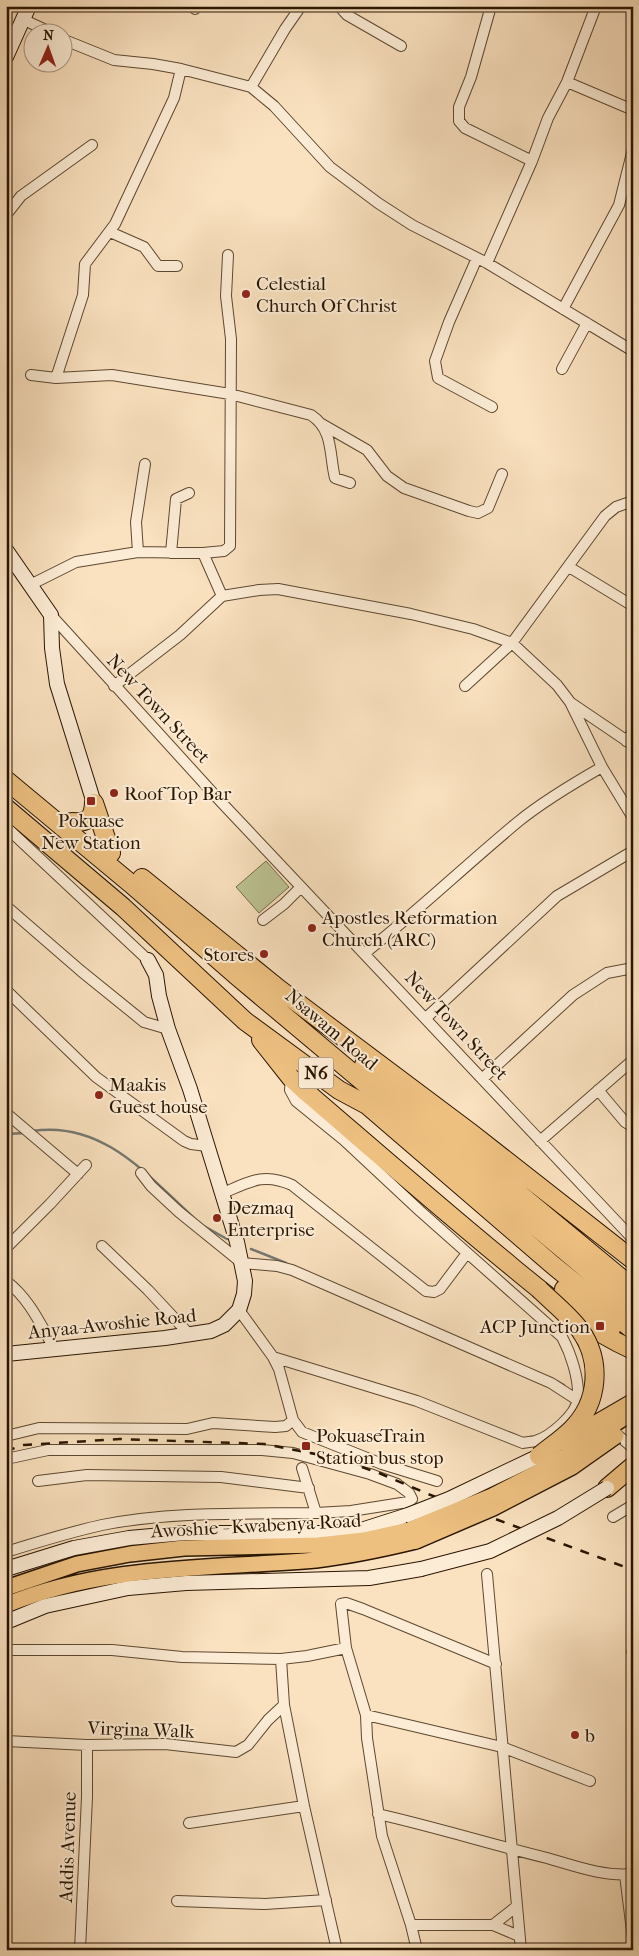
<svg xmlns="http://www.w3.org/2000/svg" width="639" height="1956" font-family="'IM FELL French Canon',serif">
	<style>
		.green { fill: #bcc393; stroke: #726c4a }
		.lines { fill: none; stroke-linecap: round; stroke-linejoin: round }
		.stream { stroke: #737972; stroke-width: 2.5 }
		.street-casing { stroke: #5d4830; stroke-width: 12 }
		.secondary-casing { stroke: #291501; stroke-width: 16 }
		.primary-casing { stroke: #291501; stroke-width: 18 }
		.highway-casing { stroke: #291501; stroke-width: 20 }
		.street { stroke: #fcecd5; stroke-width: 10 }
		.secondary { stroke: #fcecd5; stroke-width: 14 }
		.primary { stroke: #edc080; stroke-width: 15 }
		.highway { stroke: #edc080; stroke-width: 18 }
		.rail { stroke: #291501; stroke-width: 2.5; stroke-dasharray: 9 9; stroke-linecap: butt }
		.secondary-bridge-casing { stroke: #291501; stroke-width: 16; stroke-linecap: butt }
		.primary-bridge-casing { stroke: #291501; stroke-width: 18; stroke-linecap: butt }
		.highway-bridge-casing { stroke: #291501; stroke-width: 20; stroke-linecap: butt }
		.secondary-bridge { stroke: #fcecd5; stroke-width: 14 }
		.primary-bridge { stroke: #edc080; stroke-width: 15 }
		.highway-bridge { stroke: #edc080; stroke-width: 18 }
		.poi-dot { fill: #8f2418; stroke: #fcecd5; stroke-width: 2 }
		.labels { text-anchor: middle; stroke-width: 4; stroke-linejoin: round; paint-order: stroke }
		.shield { fill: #fcecd5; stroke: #685641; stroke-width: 1 }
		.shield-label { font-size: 18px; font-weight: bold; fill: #291501 }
		.poi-label { font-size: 19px; fill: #291501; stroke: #fcecd5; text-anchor: start }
		.street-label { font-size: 19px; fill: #291501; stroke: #fcecd5 }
	</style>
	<rect width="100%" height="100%" fill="#fae1bf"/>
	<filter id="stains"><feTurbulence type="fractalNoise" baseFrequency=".004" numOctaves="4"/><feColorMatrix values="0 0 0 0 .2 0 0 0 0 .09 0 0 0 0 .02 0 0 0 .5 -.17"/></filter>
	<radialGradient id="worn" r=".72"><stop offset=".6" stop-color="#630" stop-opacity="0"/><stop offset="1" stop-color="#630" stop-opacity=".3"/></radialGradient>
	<path class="green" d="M266,861L289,887L259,913L236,887Z"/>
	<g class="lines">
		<path class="stream" d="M32,1131C103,1120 148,1176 194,1218
			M6,1134L25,1133
			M202,1225L227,1239
			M251,1249L286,1263
			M557,1381L564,1385"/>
		<defs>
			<path id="street" d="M192,6L195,9
				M339,6L347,15L401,46
				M491,6L471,77L459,107V121L465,128L532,161
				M22,19L50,32
				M62,39L114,60L153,64L181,69L251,87L274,106L330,167L378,203L412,225L487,263L633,351
				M567,82L633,110
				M251,87L285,29L301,6
				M6,215L21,196L92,145
				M110,232L144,247L158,266H177
				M477,258L449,322L435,361L438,378L492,407
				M487,263L532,161L548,118L567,82L596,6
				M563,309L619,205L633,149
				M562,369L587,323
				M31,375L56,378L112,375L230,394L311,415C334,430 329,455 335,478L350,483
				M56,378L83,295L85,264L115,224L174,98L181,69
				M320,423L367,450L387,476L404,488L469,511L478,513L488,508L502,474
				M138,552L136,522L145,464
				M171,553L176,499L189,493
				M203,553L222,596
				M569,567L633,606
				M30,585L76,562L138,552L203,553L224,551L230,546L231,339L226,296L228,255
				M51,615L222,803L633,1239
				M114,686L180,635L222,596L259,590L278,589L411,614L473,629L512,643L557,685L570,702L602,767L633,818
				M465,686L512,643L605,516L616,507L633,501
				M571,703L633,745
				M626,741L633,732
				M6,827L148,960
				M6,906L81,971L144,1022L168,1029
				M263,920L284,904L301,887
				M365,953C418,911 467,864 519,821C545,800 574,783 602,767
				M6,990L96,1077L184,1141L191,1144L207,1146
				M426,1018L557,896L633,851
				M482,1079L573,995L607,973L633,968
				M598,1090L625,1122L633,1127
				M6,1113L78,1174
				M540,1141L633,1060
				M141,1173L151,1186L179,1212L242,1263L277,1266L292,1270L551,1383L582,1403
				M221,1194C249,1182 263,1172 292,1185L426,1291L434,1292L440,1289L467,1253
				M102,1246L148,1290L190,1335
				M6,1248L50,1204L86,1165
				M6,1281C29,1298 41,1325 55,1350
				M239,1310L273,1357L279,1369L293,1420L302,1432L382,1464L437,1481
				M273,1357L417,1401L523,1443C527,1442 532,1442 535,1441C550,1437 577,1414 578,1398C579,1378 571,1354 562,1337L420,1211L344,1140L296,1101L290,1090L291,1078
				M613,1431L633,1448
				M6,1436L39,1428L187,1429L213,1423L275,1427L286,1426L293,1420
				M6,1459L48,1450H262L293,1453L370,1474L397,1484L409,1493L412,1499L408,1502L351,1511L316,1513L302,1468
				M38,1481L87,1475L221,1477L309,1488
				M613,1517L633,1505
				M6,1552C38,1542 70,1532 102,1525C172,1511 245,1514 316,1513
				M487,1574L521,1950
				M6,1650H112L182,1657L281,1659L307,1656L346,1648
				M632,1652L633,1653
				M281,1659L284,1705L304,1806L337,1950
				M366,1715L502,1747L590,1781
				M6,1741L87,1745L165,1744L236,1752L248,1745L268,1720L284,1705
				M378,1814C435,1827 490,1844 547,1858C575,1866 604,1877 633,1874
				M189,1823L304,1806
				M625,1875L633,1939
				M177,1901L265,1904L326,1900
				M411,1925H493L519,1936
				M493,1925L517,1906
				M80,1950L87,1797V1745
				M417,1950L411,1925L382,1836L367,1738L366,1715L346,1648L341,1604L346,1603L363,1609L496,1664"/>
			<path id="secondary" d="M6,57L29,6
				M6,550L51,615L52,648L57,684L94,803
				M6,1354L165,1338L211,1331L224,1325L239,1310L244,1294L245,1281L237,1242L190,1089L168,1029L159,996L156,975L148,960
				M6,1569L74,1548L129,1538L185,1533H331L361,1530L408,1515
				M6,1622L45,1606L128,1588L186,1583L369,1578L421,1569"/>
			<path id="primary" d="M6,1588L77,1564L130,1554L184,1548L318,1545L364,1540L409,1530
				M6,1605C105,1564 212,1569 316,1560C350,1556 383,1549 416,1541"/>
			<path id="highway" d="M6,780L130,883L238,977L633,1308
				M94,803L111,853
				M6,808L123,907L245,1021L339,1090L367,1105L554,1266L633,1330
				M72,822C87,823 93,819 94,803
				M142,878L279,989L471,1133L633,1260
				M261,1040L291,1078L304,1090C367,1144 430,1199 494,1252C538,1288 580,1326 633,1350
				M364,1065L633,1288
				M564,1289L611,1329
				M607,1488L633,1466"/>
		</defs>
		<use href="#street" class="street-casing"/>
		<use href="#secondary" class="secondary-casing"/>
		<use href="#primary" class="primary-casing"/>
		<use href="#highway" class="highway-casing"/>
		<use href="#street" class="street"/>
		<use href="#secondary" class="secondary"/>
		<use href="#primary" class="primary"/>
		<use href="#highway" class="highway"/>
		<path class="rail" d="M6,1451L24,1445L120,1439L264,1444L300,1451L335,1458L379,1473L428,1494L633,1570"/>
		<defs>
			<path id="secondary-bridge" d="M408,1515L449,1499L539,1456
				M421,1569L490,1551L558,1518L607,1488"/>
			<path id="primary-bridge" d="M409,1530L492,1496L550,1466L633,1412
				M416,1541L493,1508L572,1467L616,1436"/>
			<path id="highway-bridge" d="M539,1289C552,1302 569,1315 580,1330C602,1361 599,1402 572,1429C562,1439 550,1447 539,1456
				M566,1442L633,1403"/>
		</defs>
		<use href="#secondary-bridge" class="secondary-bridge-casing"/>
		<use href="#primary-bridge" class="primary-bridge-casing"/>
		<use href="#highway-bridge" class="highway-bridge-casing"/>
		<use href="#secondary-bridge" class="secondary-bridge"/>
		<use href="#primary-bridge" class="primary-bridge"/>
		<use href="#highway-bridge" class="highway-bridge"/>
	</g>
	<g class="poi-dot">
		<circle cx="246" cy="294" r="5"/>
		<circle cx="114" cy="793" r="5"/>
		<rect x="86" y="796" width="10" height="10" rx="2.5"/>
		<circle cx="312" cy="928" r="5"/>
		<circle cx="264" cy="954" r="5"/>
		<circle cx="99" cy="1095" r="5"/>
		<circle cx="217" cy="1218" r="5"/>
		<rect x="595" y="1321" width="10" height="10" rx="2.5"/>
		<rect x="301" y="1441" width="10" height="10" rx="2.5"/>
		<circle cx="575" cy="1735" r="5"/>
	</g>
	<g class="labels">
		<rect class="shield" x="298.5" y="1057.5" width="35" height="31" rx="4"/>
		<g class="shield-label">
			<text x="316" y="1079">N6</text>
		</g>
		<g class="poi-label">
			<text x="256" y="290">Celestial<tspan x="256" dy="22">Church Of Christ</tspan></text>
			<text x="124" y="800">Roof Top Bar</text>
			<text x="91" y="827" text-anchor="middle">Pokuase<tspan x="91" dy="22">New Station</tspan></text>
			<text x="322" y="924">Apostles Reformation<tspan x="322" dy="22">Church (ARC)</tspan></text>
			<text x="254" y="961" text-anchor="end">Stores</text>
			<text x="109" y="1091">Maakis<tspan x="109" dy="22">Guest house</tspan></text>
			<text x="227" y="1214">Dezmaq<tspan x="227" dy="22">Enterprise</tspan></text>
			<text x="590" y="1333" text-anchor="end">ACP Junction</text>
			<text x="316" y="1442">PokuaseTrain<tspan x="316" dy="22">Station bus stop</tspan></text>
			<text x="585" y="1742">b</text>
		</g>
		<g class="street-label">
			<text transform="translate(159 708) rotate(47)" y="7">New Town Street</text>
			<text transform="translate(457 1025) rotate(47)" y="7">New Town Street</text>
			<text transform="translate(332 1029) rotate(40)" y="7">Nsawam Road</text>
			<text transform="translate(112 1323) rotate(-6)" y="7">Anyaa-Awoshie Road</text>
			<text transform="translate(256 1525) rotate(-3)" y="7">Awoshie - Kwabenya Road</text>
			<text transform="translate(141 1729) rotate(2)" y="7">Virgina Walk</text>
			<text transform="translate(67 1847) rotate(-88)" y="7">Addis Avenue</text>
		</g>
	</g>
	<rect width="639" height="1956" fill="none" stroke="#fae1bf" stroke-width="25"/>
	<rect x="8" y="8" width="624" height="1941" fill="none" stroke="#291501" stroke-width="2.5"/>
	<rect x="12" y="12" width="614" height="1931" fill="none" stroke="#291501"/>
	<g transform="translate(48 48) rotate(2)"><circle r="24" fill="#fcecd5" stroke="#a89680"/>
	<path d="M0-4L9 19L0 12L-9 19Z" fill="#8f2418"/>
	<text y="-8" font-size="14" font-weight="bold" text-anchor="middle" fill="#291501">N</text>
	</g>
	<rect width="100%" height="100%" filter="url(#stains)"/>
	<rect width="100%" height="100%" fill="url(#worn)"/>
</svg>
